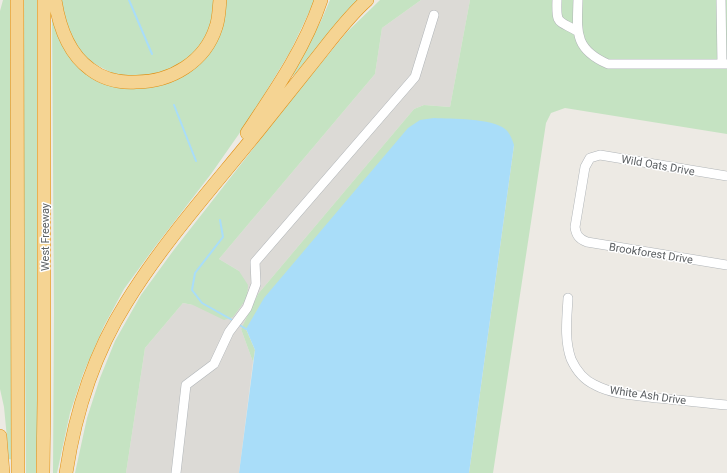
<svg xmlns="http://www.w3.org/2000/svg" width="727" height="473" font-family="Roboto,sans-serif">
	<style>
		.industrial { fill: #dcdad6 }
		.green { fill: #c5e3c2 }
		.water { fill: #a9ddf9 }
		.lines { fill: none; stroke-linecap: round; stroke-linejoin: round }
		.stream { stroke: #a9ddf9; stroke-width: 2 }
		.minor-casing { stroke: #b1b5b8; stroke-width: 10 }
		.highway-casing { stroke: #e08e11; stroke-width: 14 }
		.minor { stroke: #fff; stroke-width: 9 }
		.highway { stroke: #f5d493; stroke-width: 13 }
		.labels { text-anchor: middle; stroke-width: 3; stroke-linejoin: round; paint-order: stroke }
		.street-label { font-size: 11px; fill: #5c6063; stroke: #fff }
	</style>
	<rect width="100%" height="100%" fill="#edeae4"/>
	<path class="industrial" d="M421,0H470L450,107L424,105L414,109L258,294L241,329L253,362L239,473H126L145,348L183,303L193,305L239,271L219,259L375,74L382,28Z"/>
	<path class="green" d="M3,0H10L13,460L9,459L4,407L0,389V11Z
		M24,0H38V428L36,473H26L24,185Z
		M61,0H215L212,23L197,52L166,73L134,78L112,73L93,63L83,55L68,34Z
		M223,0H315L290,52L248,121L211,174L154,248L124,289L104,326L83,374L70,413L57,473H53L54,312L52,11L59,33L111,82L189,70Z
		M330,0H361L346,15L293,76L292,74L321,21Z
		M380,0H421L382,28L375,74L219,259L239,271L248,285L247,298L233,317L224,320L193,305L183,303L145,348L126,473H75L87,418L100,378L115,341L141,295L173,251L299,90L346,33Z
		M470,0H727V134L565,108L551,113L546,123L493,473H469L514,145L246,329L255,350L253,362L241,329L258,294L414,109L424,105L450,107Z"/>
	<path class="water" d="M434,118C451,119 492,118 505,129C510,133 512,139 514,145L469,473H239L255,350L246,329L264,298L408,128L420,120Z"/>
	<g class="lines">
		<path class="stream" d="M129,0L152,54
			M174,105L196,161
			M220,220L223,237L195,273L192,290L202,303L234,321
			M238,324L246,329"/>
		<defs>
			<path id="minor" d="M557,0C556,25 558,20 577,31
				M578,0C577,32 574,49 608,64H727
				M721,0L722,64
				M727,176L600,155L590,158L585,167L575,227C576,235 579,239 587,242L727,265
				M568,298C567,318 564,339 571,359C576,370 584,380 595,385C614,395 637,395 657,398C681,400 704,403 727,405
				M176,473L186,385L214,364L229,332L247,308L256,284L255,262L415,77L434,15"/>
			<path id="highway" d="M17,0L18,473
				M55,0C59,26 68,53 90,69C103,79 120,83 136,82C171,82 205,62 216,27C219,19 219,9 220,0
				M247,133C275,91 305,48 321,0
				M0,436L3,473
				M43,473L44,400V0
				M66,473C75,414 94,354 126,303C164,241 213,187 259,130C279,105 299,80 319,55C334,36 349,16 367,0"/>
		</defs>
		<use href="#minor" class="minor-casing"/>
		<use href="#highway" class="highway-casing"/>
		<use href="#minor" class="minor"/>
		<use href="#highway" class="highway"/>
	</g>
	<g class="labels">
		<g class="street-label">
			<text transform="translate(658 165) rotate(10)" y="4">Wild Oats Drive</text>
			<text transform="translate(45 237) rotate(-90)" y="4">West Freeway</text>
			<text transform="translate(651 253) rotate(9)" y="4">Brookforest Drive</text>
			<text transform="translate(648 395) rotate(8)" y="4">White Ash Drive</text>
		</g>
	</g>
</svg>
